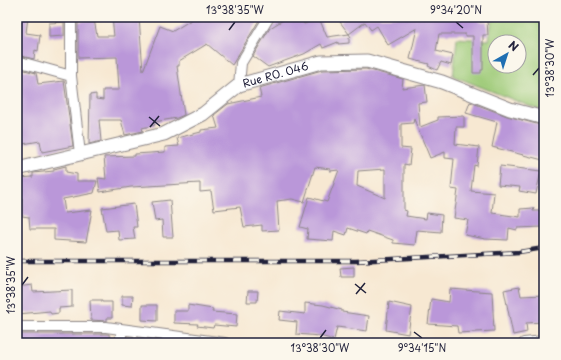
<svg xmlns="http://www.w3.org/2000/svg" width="561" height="360" font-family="'Playpen Sans',sans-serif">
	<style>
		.green { fill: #9dca77; stroke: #607659; fill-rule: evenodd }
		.building { fill: #ba97d9; fill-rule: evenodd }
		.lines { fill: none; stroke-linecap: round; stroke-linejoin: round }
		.minor-casing { stroke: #8c8586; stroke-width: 12 }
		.tertiary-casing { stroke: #8c8586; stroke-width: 15 }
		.minor { stroke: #fff; stroke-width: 10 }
		.tertiary { stroke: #fff; stroke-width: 13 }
		.rail-casing { stroke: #22223b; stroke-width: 4.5 }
		.rail { stroke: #fbf7ec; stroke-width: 3; stroke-dasharray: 9; stroke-linecap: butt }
		.ticks { fill: none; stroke: #22223b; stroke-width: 1.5 }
		.labels { text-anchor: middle; stroke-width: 4; stroke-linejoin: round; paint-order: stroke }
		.street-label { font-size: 11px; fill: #22223b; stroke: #fbf7ec }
		.neatline { fill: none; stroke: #22223b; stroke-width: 1.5 }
		.ticks-label { font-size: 10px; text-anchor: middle; fill: #22223b }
	</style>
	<rect width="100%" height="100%" fill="#fbf7ec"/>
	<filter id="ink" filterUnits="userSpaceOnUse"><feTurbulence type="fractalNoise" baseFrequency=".025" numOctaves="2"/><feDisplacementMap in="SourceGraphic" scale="8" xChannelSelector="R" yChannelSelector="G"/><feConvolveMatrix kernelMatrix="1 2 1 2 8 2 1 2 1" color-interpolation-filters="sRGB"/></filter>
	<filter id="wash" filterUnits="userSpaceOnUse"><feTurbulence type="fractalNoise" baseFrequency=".012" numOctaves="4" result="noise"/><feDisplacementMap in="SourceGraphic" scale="16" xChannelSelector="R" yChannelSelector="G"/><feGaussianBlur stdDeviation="0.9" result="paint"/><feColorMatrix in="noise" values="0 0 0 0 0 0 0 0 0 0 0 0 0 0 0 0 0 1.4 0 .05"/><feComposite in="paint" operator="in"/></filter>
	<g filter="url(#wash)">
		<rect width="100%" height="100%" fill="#f7e8d2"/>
		<path class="green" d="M492,17H544V112L453,76L457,38L489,40ZM495,42H519V66H495Z"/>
		<g id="blocks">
			<path class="building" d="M17,17H28L26,33L40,35L38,51L35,50L34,59L17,55Z
				M112,17H139L143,71L160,26L173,31L196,17H261L232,65L207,44L179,61V66H177L184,115L177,118L154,122L155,125L142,128L143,131L125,135L121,120H99L101,141L89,144L90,95L96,94V99L103,100V90H119L117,57L78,58V22L94,19L97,36H114Z
				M288,17H300L304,24L319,18L327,37L349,34L340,22L347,17H480V22L487,21L488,35H483V70H481V73H473V36H465V34H439L436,51L453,55L451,65L441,62L437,70L428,66L429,64L410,59L417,28L388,45L377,26L371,30L365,22L349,34L351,37L349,38V43L338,44V42L323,48L321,44L304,54L268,67L253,56L270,28Z
				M64,22V36L49,37V23Z
				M17,68L36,73L38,84L64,81L73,146L42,152L40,141L17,145Z
				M366,69L403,79L402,88L425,85L427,102L418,103L420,127L438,120V117L464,116V127H456L455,144L479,147L477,166L474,165L471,191L494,193L492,213L520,217V209L534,208L533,211H541L542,227L517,228V230L509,228L508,240L485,239L465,235L468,220L454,218L458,190L451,189L454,159L445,158V152L430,158L414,119L413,123L401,124V148L411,149L409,165L404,164V210L407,211L406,216L426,219L427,213L442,215L441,232L417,230L415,245L393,243V240L367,231L366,234L348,228L346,235L334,231L333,241L307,239L308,229L300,227L309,197L327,202L339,170L330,171V169L315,167L304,202L292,199L277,201L279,230L262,231V225L244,227L240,207L214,210L211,191L200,192V183L131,187L100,192L98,178L106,179L104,157L135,156V154L165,152V147L179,146L177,138L201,132V130L218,128L214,115L228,104L261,97L259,88L322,70ZM385,169V198L357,186L358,171Z
				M470,102L507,116L544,126L543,160L492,147L497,122L466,113Z
				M66,166V172L77,174V181H97L94,193L63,199L65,213L92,210L86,242L54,240V229H30L29,217L22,216V198L17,199V178L33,177V173L54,171V169Z
				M500,166L541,171L536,194L519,191L520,187L498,185Z
				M170,200L173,237H163L162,220L155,221L152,202Z
				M134,204L137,227H133L135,239L119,240L118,230L106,231L102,208Z
				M354,267V277H341L340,268Z
				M32,285L33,292L72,290V307L59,308V313L51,314L50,311L18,314L17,287Z
				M519,287L521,296L544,295V322L526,323L527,332L513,335L504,290Z
				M450,289L492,292L494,331L458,333L457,326L428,324L431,299L449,302Z
				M248,291H258L257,302H247Z
				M122,296H133L132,306L122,305Z
				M90,300H102V302H112V318H107V321L91,320Z
				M389,302L412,307L408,334L386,330Z
				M305,303L323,305L342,310V312L369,316L367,331L337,327L334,340L320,336L296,334L297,322L279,320L280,311L305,314Z
				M142,305H157V321L142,320Z
				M188,305L213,309L212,312L237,314L236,327L214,325L213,328L197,326L198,324L174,323V311H188Z
				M17,334H109L110,343H17Z"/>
		</g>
	</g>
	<g filter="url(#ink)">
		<use href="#blocks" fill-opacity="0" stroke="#8c8586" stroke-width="1"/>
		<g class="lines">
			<defs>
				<path id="minor" d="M71,17V76L80,154
					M17,61L71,76
					M239,85L241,63L269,17
					M17,327H106L225,343
					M121,343V329
					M524,343L544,341"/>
				<g id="tertiary">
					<path id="s1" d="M17,169L164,134L203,114L239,85L321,62L367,61L442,82L510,109L544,118"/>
				</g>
			</defs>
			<use href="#minor" class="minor-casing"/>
			<use href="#tertiary" class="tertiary-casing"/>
			<use href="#minor" class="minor"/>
			<use href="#tertiary" class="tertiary"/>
			<defs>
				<path id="rail" d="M17,261H356L519,252L544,248"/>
			</defs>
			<use href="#rail" class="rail-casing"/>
			<use href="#rail" class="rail"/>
		</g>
	</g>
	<path class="ticks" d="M456,22L463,28M229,30L235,22M533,75L539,68M149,117L160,126M150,127L159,116M355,284L366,293M22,285L28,277M356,294L365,283M414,332L422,338M320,338L326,330"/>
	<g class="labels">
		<g class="street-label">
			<text dy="4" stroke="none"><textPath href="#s1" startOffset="279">Rue RO. 046</textPath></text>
		</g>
	</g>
	<rect width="561" height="360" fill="none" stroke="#fbf7ec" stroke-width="44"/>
	<g transform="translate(507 54) rotate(39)"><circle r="19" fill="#fbf7ec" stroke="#a4a2a5"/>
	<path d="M0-3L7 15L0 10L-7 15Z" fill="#1f6fb2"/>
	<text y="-6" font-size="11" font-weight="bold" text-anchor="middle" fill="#22223b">N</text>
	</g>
	<rect x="22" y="22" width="517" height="316" class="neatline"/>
	<g class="ticks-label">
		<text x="235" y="14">13°38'35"W</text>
		<text x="456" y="14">9°34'20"N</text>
		<text transform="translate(550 68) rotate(-90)" y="4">13°38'30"W</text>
		<text transform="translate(11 285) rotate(-90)" y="4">13°38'35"W</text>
		<text x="320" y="352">13°38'30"W</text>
		<text x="422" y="352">9°34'15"N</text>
	</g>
</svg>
